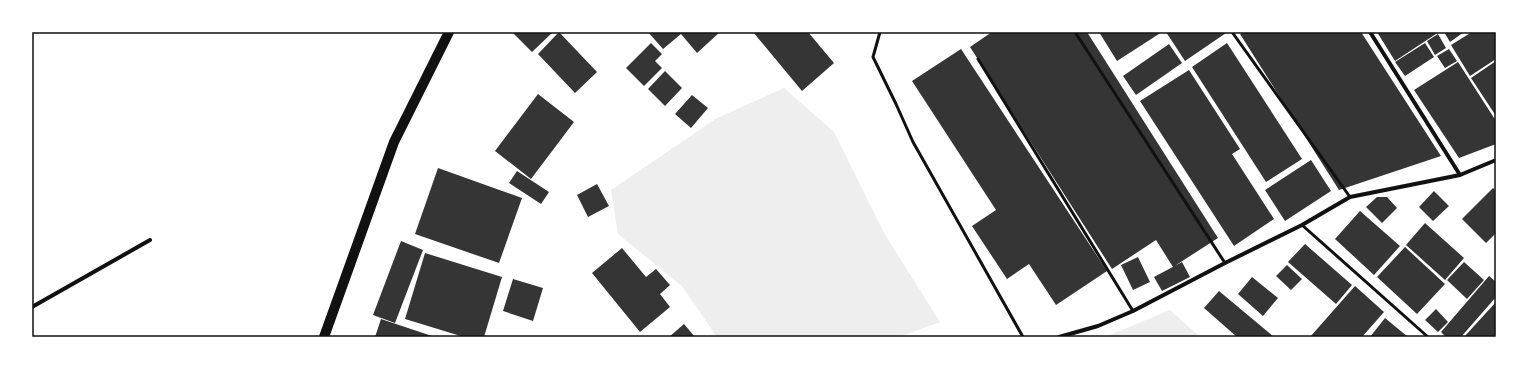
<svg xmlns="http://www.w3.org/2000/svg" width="1528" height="369" font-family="'DejaVu Sans',sans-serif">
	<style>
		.green { fill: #eee }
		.building { fill: #353535 }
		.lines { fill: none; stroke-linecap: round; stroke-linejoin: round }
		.service { stroke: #111; stroke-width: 3 }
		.minor { stroke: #111; stroke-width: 4 }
		.primary { stroke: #111; stroke-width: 10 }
		.neatline { fill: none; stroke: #111; stroke-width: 1.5 }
	</style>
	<rect width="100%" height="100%" fill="#fff"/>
	<path class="green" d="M784,88L834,132L884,233L940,322L899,337H717L682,286L618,234L611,190L717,118Z
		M1170,310L1200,337H1105Z"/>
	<path class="building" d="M512,32H553L532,52Z
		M559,32L597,72L575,93L538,54Z
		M648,32H720L697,53L681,34L663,49Z
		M753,32H808L834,63L802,91Z
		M992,32H1087L1218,238L1173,267L1156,240L1112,269L970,47Z
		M1099,32H1162L1117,61Z
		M1166,32H1225L1226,33L1185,61Z
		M1244,32H1361L1441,156L1339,190L1240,34Z
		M1377,32H1439L1395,61Z
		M1444,32H1464L1450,42Z
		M1472,32H1496V59L1470,76L1451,45Z
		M1438,34L1446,48L1435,55L1427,41Z
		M651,43L662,54L655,61L662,68L644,86L626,68Z
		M1227,43L1302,159L1266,182L1192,67Z
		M1425,43L1434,57L1405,76L1395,62Z
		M1169,44L1182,63L1136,95L1123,76Z
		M961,49L1107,271L1056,305L1029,264L1007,279L972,226L996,210L912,81Z
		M1449,49L1457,61L1445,68L1437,56Z
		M1496,61V116L1471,78Z
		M1458,62L1496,121V144L1459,158L1414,90Z
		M1189,70L1240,149L1232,154L1274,219L1234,246L1140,101Z
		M665,71L682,88L665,106L648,89Z
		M538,94L574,122L531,179L495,151Z
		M692,95L708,108L691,128L675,114Z
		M1311,160L1331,191L1285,221L1265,190Z
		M438,168L522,198L499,263L415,234Z
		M517,171L549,192L541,204L509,183Z
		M597,184L609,206L588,217L577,195Z
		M1493,188L1496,191V233L1486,243L1462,219Z
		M1434,191L1449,206L1433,221L1419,207Z
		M1377,197H1387L1397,208L1382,223L1366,207Z
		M1360,211L1400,246L1374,275L1335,239Z
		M1425,223L1464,258L1445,280L1406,245Z
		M401,241L423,250L395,323L373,315Z
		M1305,244L1352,285L1336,304L1288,262Z
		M1405,247L1445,284L1417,314L1377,277Z
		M622,248L646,277L656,269L670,285L660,294L670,307L640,332L592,273Z
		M425,253L502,277L484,337H464L405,319Z
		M1138,257L1150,282L1133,290L1121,265Z
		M1182,262L1190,277L1162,291L1154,277Z
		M1464,262L1484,280L1467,299L1447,280Z
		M1287,265L1302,279L1291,290L1276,276Z
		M1489,276L1496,282V297L1461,337H1446L1441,332Z
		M1252,277L1278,298L1263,316L1238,294Z
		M513,279L543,288L533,321L503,311Z
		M1355,286L1384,312L1362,337H1310Z
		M1219,291L1274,337H1237L1204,308Z
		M1496,302V337H1464Z
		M1436,309L1448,322L1438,332L1425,320Z
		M1385,318L1408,337H1370Z
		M381,319L435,337H375Z
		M684,324L695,337H669Z"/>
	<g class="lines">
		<path class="service" d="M880,32L873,57L896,104L913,142L1023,337
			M1075,32L1225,263
			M1232,32L1350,197
			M978,59L1133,311
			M1302,225L1428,337"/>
		<path class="minor" d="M1370,32L1460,175
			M32,307L150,240
			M1059,337L1098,326L1133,311L1225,263L1302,225L1350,197L1460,175L1496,160"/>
		<path class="primary" d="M324,337L394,142L449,32"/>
	</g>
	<rect width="1528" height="369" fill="none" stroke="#ffffff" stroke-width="66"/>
	<rect x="33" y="33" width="1462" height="303" class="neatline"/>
</svg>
